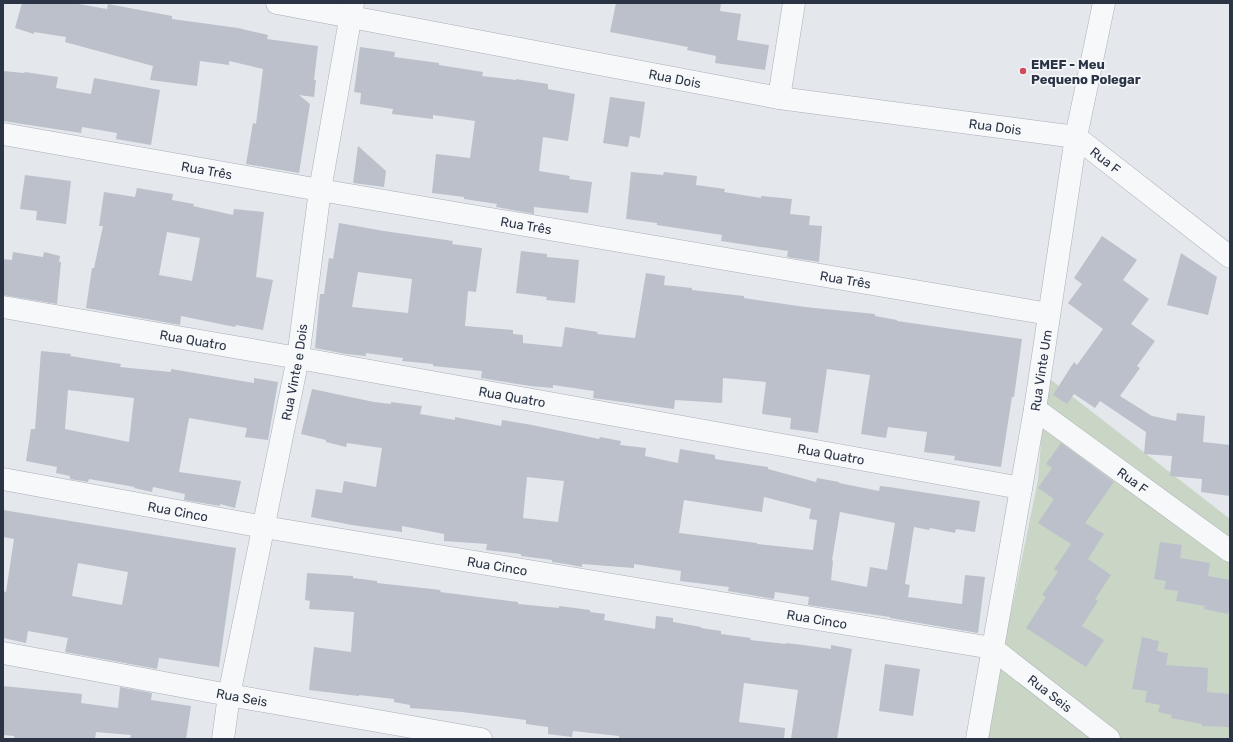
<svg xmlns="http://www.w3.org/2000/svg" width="1233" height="742" font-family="Rubik,sans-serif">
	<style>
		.green { fill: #c9d6c5 }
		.building { fill: #bbc0ca; fill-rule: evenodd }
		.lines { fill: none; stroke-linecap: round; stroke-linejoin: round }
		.minor-casing { stroke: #a9aeb7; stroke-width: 23 }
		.minor { stroke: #f7f8fa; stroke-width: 22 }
		.poi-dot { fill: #d1495b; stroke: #f4f6f9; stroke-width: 1.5 }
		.labels { text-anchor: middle; stroke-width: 3.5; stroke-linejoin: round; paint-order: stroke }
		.poi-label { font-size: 13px; font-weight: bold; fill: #2b3445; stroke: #f4f6f9; text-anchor: start }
		.street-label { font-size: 13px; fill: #2b3445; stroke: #f4f6f9 }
	</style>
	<rect width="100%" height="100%" fill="#e4e7ec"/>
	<path class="green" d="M1046,376L1230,519V739H985L1038,480Z"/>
	<path class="building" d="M22,3H73L107,9L108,4L172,16V19L238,28L268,35L267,39L318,46L314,80H316L314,97L299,95L310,104L299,173L246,164L253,123L256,124L263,69L229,61V65L200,61L197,86L150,80L153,66L65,42L66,37L34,32V34L15,28Z
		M616,3H721L720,11L741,14L737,40L769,45L765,70L715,63L716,56L687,50L688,47L610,32Z
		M360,47L395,52L394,57L439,63V65L483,72L482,76L516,80V79L548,84V89L575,94L568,141L543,137L539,171L570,176L569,179L592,182L588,213L534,207V214L496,207L497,204L464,199V197L432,193L436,154L470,158L475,121L433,115V119L392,114L393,109L360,104L361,93L354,92Z
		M3,71L24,73L25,72L58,77L56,88L91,94L94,78L160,90L151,145L116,139L117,133L82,127L81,133L3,121Z
		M610,97L645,102L640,138L630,136L628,147L603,143Z
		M358,146L386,171L384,187L353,183Z
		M631,172L663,175L664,172L697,176L696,185L725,189L724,192L761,198V196L792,199L790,214L810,216L809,225L822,226L819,262L787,257L788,251L721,241L722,235L657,225V223L626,219Z
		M25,175L71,181L66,224L36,220L37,211L20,209Z
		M137,188L173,194L172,200L194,204L193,206L233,215L234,209L264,212L256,277L273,280L263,330L236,325L235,327L181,316L180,325L86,308L92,268H94L103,226H99L104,192L135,197ZM167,232L200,238L192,281L159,275Z
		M339,223L384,231L453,241L452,244L482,248L476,292L468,291L465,326L513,330V334L523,335V343L562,347L565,327L598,332L597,334L635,338L646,273L665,276L664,285L692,288V290L744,296V298L805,307L875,314V316L897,320V321L1022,339L1014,397H1012L1001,467L954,460L955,456L924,452L927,432L888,427L886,438L861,434L870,375L827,369L818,433L790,429L791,418L762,414L766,382L723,378L722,403L675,400L674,409L593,398L594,391L553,385V388L530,386L481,378L482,371L433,366V364L402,361L403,358L366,353V356L346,354L315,348L320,294H324L329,258L333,259ZM358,272L412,279L408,313L352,307Z
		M1102,236L1137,260L1123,280L1149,299L1131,324L1155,341L1137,366L1140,368L1120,396L1152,416L1176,421L1177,413L1205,416L1203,442L1230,445V496L1201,492L1202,479L1170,476L1172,456L1144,454L1146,432L1100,401L1095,408L1074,394L1067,404L1053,395L1074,362L1077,365L1103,329L1068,303L1082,284L1074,278Z
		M521,251L547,254V257L579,260L575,303L546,300L547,297L516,293Z
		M13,252L43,257L44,252L60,256L59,262H61L57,304L3,295V259L12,260Z
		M1181,253L1217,277L1208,315L1167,305Z
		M41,351L71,354L70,356L121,364L120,367L171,372V369L254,383V378L278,382L268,440L245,437L247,428L189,418L179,472L241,481L235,508L220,504V506L184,500L185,494L153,487L152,492L134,488L135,487L89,479L88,482L70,479V476L56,473L57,467L26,461L31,429H35ZM68,390L134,398L129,442L65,429Z
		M312,389L374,402L391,404V402L422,406L420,414L455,420V417L501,426L502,420L532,425L599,439L600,437L621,441L620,445L646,448L645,456L678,463L680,449L715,455V459L768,467V469L816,482L817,478L839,482V483L879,491L880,486L889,487L980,501L975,532L956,529L955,533L930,528L929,530L914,527L905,584L910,585L908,597L962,604L965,575L985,577L978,633L890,618V617L808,605L809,597L775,592L774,599L728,591L729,587L680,581L681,571L634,564V568L582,564V567L566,564L552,562V560L521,556V554L486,550L487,544L444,541V534L402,526V532L352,525L311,517L316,489L342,493L344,481L376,487L382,448L347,443L346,447L326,442V440L301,434ZM527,477L564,481L558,522L523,518ZM764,497L811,509L809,519L817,520L813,550L757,544V543L679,533L684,500L762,512ZM840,512L895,523L887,570L870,567L867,587L831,580L833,561L832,560Z
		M1061,443L1114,482L1085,523L1104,534L1088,559L1111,575L1095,599L1098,601L1082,626L1104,640L1086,667L1026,628L1046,597L1042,595L1058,572L1054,569L1071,544L1038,523L1054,499L1038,488L1052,468L1046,464Z
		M3,510L236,548L219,667L159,658L157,669L65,652L68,638L28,631L26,643L3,638V591L6,592L14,539L3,537ZM78,563L128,572L122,605L72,596Z
		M1160,542L1182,545L1180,558L1210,563L1208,576L1230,580V604L1228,614L1204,609L1205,606L1176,601L1178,591L1164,589L1166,581L1154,579Z
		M307,573L353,576V578L377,581V583L441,590L440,592L518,602V604L559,608V606L590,610V612L605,614L604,620L655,629L656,616L673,618V622L701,627V628L721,631V634L751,638L750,640L786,644V643L803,645L831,649V645L852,649L837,739H791L798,690L744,683L739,722L785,728L784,739H619V736L573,731L572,737L548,734V727L526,724V720L462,712L410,708V705L394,702V699L359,695V696L309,690L314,647L351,652L354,612L309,609L310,601L305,600Z
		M1142,637L1159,641L1157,651L1168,653L1166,665L1208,668L1207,692L1230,694V727L1202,726V724L1171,718L1172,715L1158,712L1160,705L1145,702L1147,691L1132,689Z
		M885,664L920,669L913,716L879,711Z
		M3,686L82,694L81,703L118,708L120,687L152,693L151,700L191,706L186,739H130L131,735L96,732L95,739H14V736L3,735Z"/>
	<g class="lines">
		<defs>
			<g id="minor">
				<path id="s1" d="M277,3L779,98L1076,137L1230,257"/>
				<path d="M779,98L794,3"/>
				<path id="s2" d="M3,134L320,190L1049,314"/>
				<path id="s3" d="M3,307L298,358L1021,488"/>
				<path id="s4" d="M1035,409L1230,551"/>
				<path id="s5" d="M3,479L264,527L992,648L1109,739"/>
				<path id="s6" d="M3,653L229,695L481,739"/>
				<path id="s7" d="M223,739L229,695L298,358L320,190L353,3"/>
				<path id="s8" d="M977,739L1035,409L1076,137L1104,3"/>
			</g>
		</defs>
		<use href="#minor" class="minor-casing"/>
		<use href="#minor" class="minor"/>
	</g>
	<circle class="poi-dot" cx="1023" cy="71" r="4"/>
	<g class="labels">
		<g class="poi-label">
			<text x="1031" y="69">EMEF - Meu<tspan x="1031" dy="15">Pequeno Polegar</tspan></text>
		</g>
		<g class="street-label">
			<text dy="5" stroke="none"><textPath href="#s1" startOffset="405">Rua Dois</textPath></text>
			<text dy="5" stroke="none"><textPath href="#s1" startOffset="729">Rua Dois</textPath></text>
			<text dy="5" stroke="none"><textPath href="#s1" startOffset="848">Rua F</textPath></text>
			<text dy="5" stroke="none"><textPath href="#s2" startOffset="207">Rua Três</textPath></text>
			<text dy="5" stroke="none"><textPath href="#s2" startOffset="531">Rua Três</textPath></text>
			<text dy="5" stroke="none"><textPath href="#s2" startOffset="855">Rua Três</textPath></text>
			<text dy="5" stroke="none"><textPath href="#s3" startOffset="193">Rua Quatro</textPath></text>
			<text dy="5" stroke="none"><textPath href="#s8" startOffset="374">Rua Vinte Um</textPath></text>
			<text dy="5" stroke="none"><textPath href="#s7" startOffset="374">Rua Vinte e Dois</textPath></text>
			<text dy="5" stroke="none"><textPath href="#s3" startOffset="517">Rua Quatro</textPath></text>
			<text dy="5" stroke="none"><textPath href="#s3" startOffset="841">Rua Quatro</textPath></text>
			<text dy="5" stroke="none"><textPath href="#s4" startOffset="121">Rua F</textPath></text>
			<text dy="5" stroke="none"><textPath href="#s5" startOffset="178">Rua Cinco</textPath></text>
			<text dy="5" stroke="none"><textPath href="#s5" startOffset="502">Rua Cinco</textPath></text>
			<text dy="5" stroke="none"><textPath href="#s5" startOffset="826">Rua Cinco</textPath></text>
			<text dy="5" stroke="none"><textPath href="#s5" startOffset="1077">Rua Seis</textPath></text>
			<text dy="5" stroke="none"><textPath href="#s6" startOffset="243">Rua Seis</textPath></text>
		</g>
	</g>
	<rect width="1233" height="742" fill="none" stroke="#2b3445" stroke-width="8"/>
</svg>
